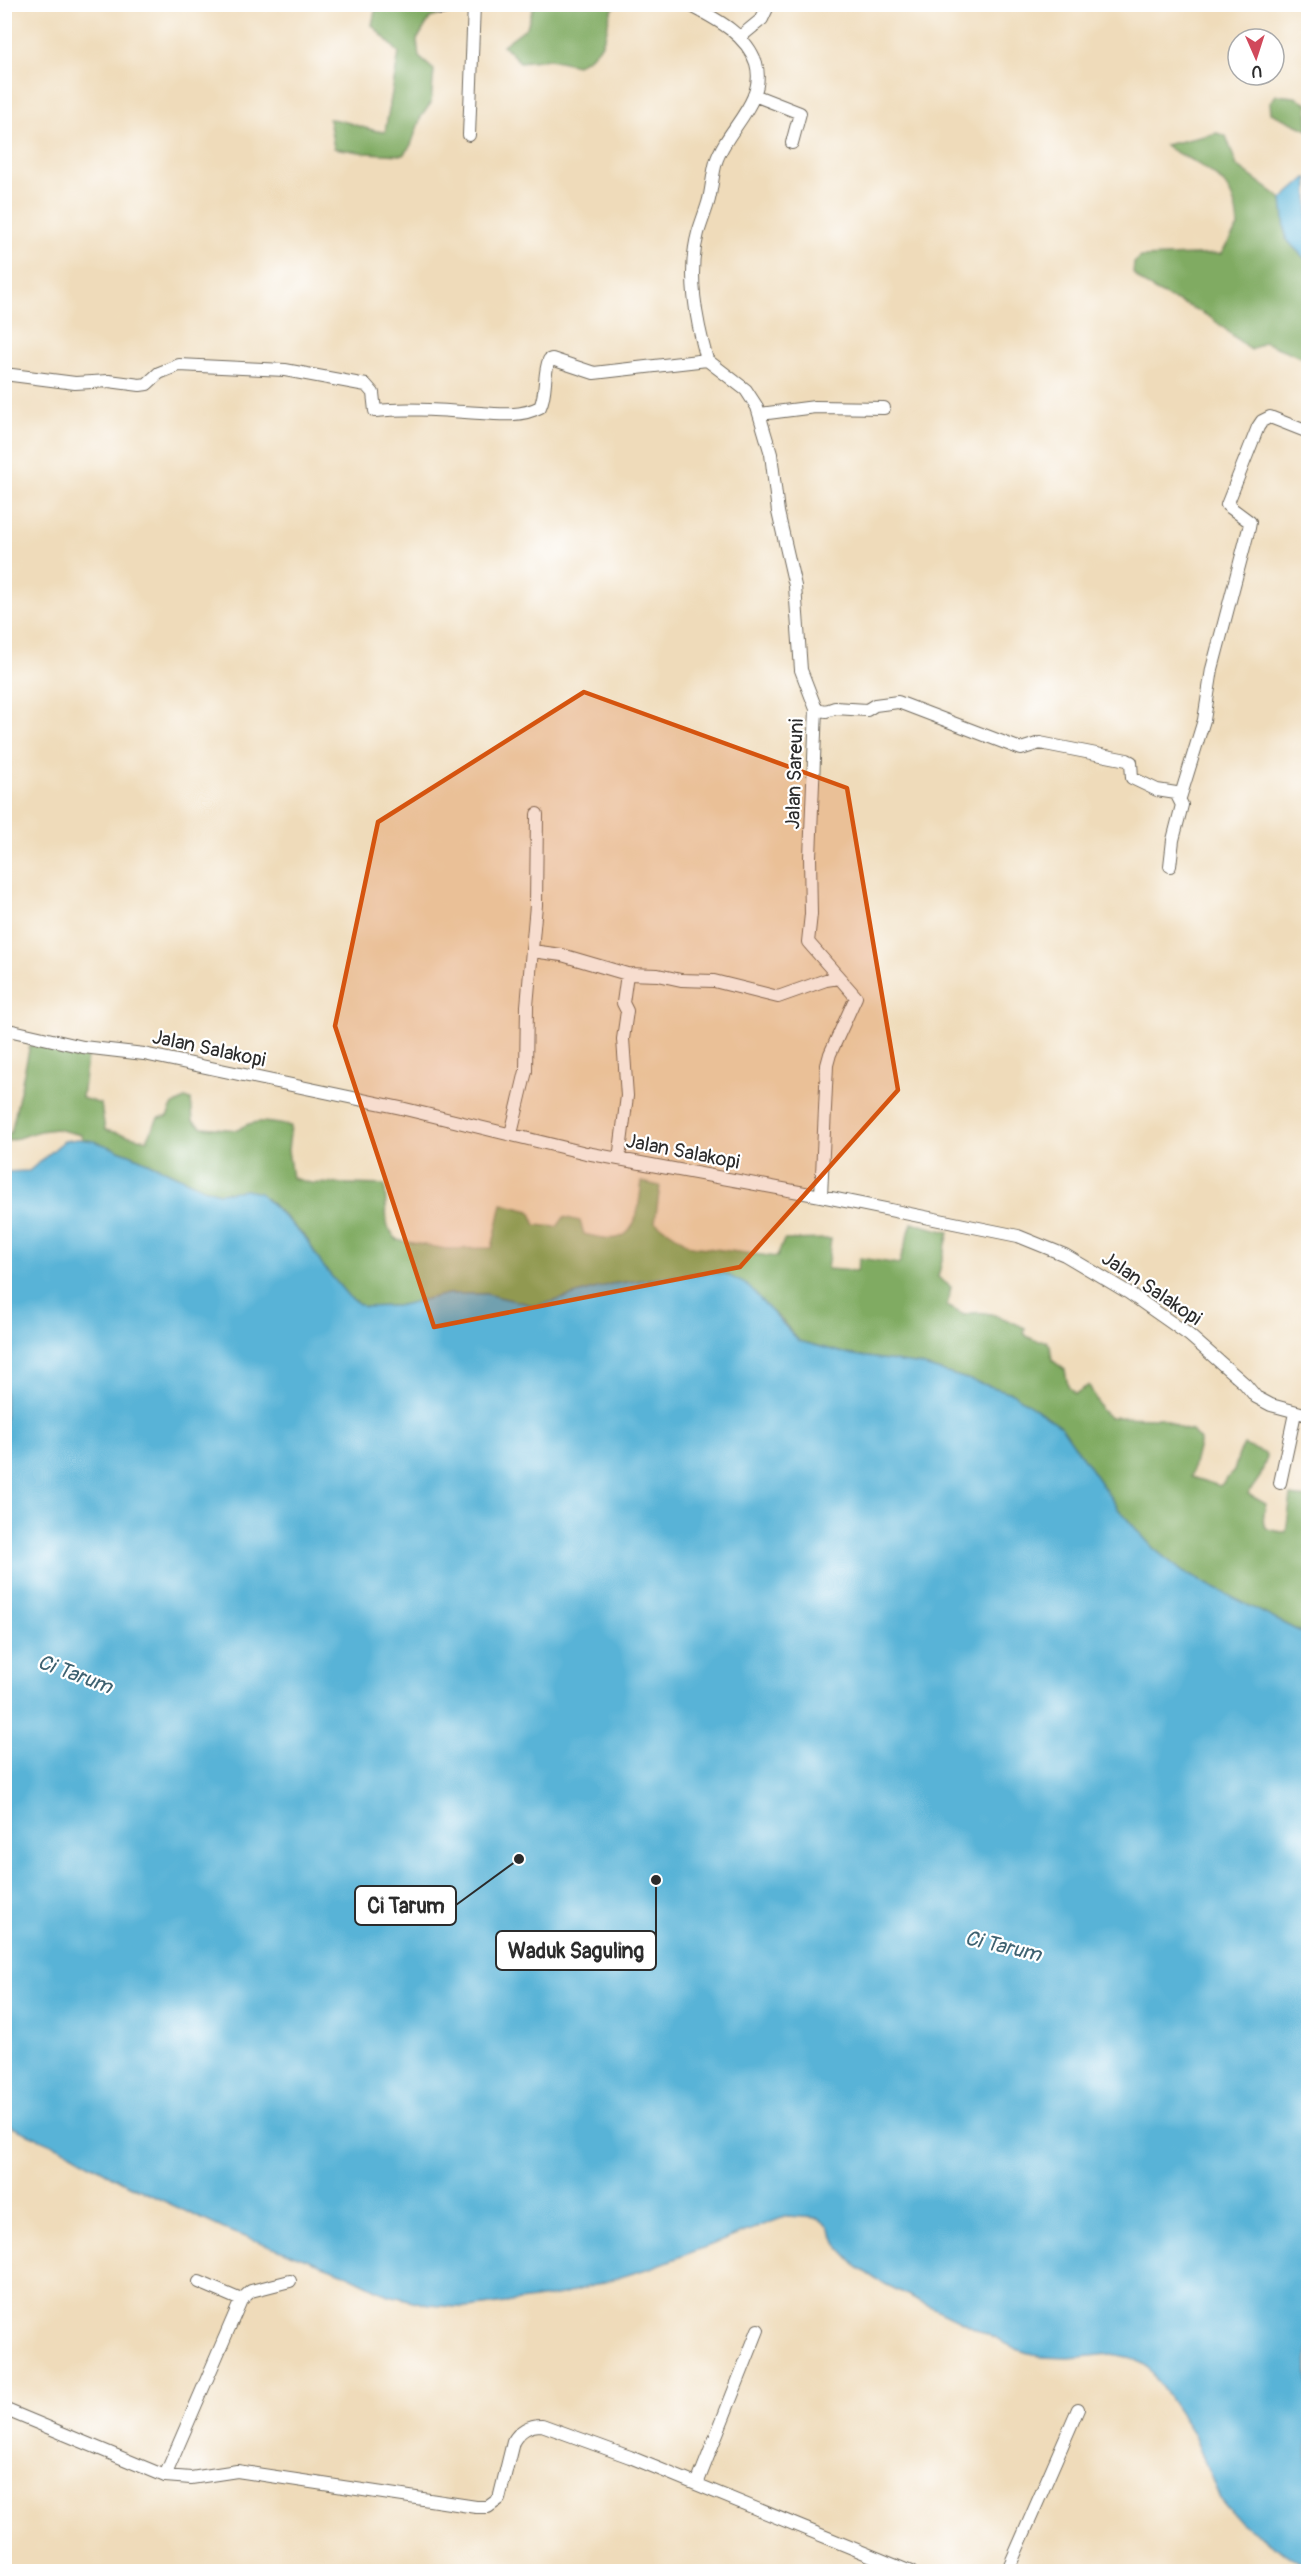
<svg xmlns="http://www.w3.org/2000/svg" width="1313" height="2576" font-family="Pangolin,sans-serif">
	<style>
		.forest { fill: #80ab62; stroke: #566b46; stroke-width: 1.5 }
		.water { fill: #59b3d7; stroke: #426f81; stroke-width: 1.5 }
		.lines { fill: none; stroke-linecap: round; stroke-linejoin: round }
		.minor-casing { stroke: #70695d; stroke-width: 14 }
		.minor { stroke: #fff; stroke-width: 12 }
		.marked { fill: #d5540f; fill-opacity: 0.2; stroke: #d5540f; stroke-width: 4.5; stroke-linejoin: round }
		.labels { text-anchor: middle; stroke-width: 4.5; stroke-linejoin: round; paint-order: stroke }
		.street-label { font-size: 20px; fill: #2b2b2b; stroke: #fff }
		.water-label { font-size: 21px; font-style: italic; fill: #3d6170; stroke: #fff }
		.leader { fill: none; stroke: #2b2b2b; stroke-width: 2 }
		.callout-dot { fill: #2b2b2b; stroke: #fff; stroke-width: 2 }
		.callout { fill: #fff; stroke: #2b2b2b; stroke-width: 2 }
		.callout-label { font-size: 21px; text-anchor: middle; font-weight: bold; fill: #2b2b2b }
	</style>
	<rect width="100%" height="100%" fill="#fff"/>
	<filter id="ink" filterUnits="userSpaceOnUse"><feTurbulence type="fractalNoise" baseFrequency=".0167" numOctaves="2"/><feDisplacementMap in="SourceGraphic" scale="12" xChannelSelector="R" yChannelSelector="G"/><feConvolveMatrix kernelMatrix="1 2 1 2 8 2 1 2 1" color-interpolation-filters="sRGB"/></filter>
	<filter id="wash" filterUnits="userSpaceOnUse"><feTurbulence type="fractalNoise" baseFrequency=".008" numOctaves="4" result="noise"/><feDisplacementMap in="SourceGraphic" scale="24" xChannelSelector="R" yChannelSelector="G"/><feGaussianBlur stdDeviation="1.35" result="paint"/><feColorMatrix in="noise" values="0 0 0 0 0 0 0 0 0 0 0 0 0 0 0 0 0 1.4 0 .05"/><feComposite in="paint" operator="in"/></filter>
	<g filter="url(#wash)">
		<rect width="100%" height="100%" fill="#efdbba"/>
		<path class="forest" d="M392,4L524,5L446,13L430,18L417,40L419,57L434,70L431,103L421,117L411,145L403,155L366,153L334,148L329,119C349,120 365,131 385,132L399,53L372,25L375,11Z
			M534,5V4L616,5C605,18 610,28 603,41C599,52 587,59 577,65L550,59L520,62L503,45L527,27Z
			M1276,95L1295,97L1308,103V130L1271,113L1270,102Z
			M1217,133L1226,136L1237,166L1282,199L1286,239L1308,262V360L1264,342L1251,350C1237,340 1225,328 1211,318C1186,301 1154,297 1133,273L1134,263L1141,257L1221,254L1238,227C1236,189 1221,176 1189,159C1180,154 1173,152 1165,145Z
			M30,1045L66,1050L87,1057L82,1098L101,1104L105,1130L147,1140L158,1118L167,1117L172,1106L186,1098L191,1100L193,1121L202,1127L238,1130C254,1117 272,1123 291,1126L288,1150L292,1178L311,1183L385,1185L387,1226L397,1240L446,1249L492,1248L502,1204L530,1211L536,1225L557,1227L564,1217L580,1221L584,1234C593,1236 607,1240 616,1238C639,1235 639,1199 642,1182L660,1186L655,1222L691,1246L777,1257L784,1240L831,1239L827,1269L857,1271L860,1258L899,1264L912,1223L949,1232L938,1277L951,1287L947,1306L964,1315C984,1307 1006,1319 1025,1328L1024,1333C1028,1339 1039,1342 1046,1341L1050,1345L1052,1360L1065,1370L1068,1386L1075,1394L1089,1385L1101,1410L1109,1417L1162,1418L1182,1429L1192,1431L1200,1440L1191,1477L1220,1486L1234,1471L1239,1454L1244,1445L1264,1453L1267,1457L1260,1477L1248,1494L1266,1504C1260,1527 1262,1531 1286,1532L1291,1496L1308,1498V1636L1183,1572L1154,1549L1119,1510L1061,1426L1012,1393L921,1365L847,1354L799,1341L781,1319L726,1274L710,1272L611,1284L537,1306L486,1294H448L397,1306L364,1307L349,1297L322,1265L307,1239L266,1198L231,1192L219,1193L203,1188L132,1155L94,1141L83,1140L81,1135L56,1129L40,1131L5,1142L4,1133H11Z"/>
		<path class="water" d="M1306,178H1308V262L1286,239L1282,199Z
			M78,1139L94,1141L132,1155L203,1188L219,1193L246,1190L260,1193L307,1240L322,1265L349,1297L364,1307L397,1306L448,1294H486L537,1306L611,1284L710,1272L726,1274L747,1285L799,1341L847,1354L921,1365L1012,1393L1061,1426L1119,1510L1154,1549L1183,1572L1308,1636V2568L1241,2523L1220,2499L1193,2433L1148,2367L1133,2358L1111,2354L1069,2358L1041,2357L1019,2350L877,2280L857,2267L841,2250L828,2226L818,2218L787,2216L653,2267L562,2295L469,2308L429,2305L389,2295L342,2272L224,2229L123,2182L68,2151L5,2124V1172L29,1171L64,1141Z"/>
	</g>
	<g filter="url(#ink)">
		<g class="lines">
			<defs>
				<path id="minor" d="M426,4L440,9L469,4
					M688,4C714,18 746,33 756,63C767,102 726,129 716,162C712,176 712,190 708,203C705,213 701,223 698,233C687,274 696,320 707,360
					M740,37L762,19L769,4
					M754,95L800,113L792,143
					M469,135L474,4
					M707,360L746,390L757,407L771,454L778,512L795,586L801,670L816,709L810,857L811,914L808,942L856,997L830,1054L827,1065L821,1196
					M4,374L75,383L109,381L140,385L147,384L159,373L179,365L285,370L366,385L373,393L375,411C405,408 435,410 465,412C489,413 518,419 540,407C547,393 543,375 549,360L552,359L594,373L707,360
					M760,414L815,407L884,408
					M816,709L826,711L835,708L867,710L875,705L898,702L1021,749L1040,743L1127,760L1131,762L1132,778L1157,790L1176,793L1182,805L1173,840L1170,866
					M1180,798L1204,720L1212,669L1249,528L1250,522L1227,505L1258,427L1262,421L1270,417L1308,432
					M532,951L562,955L627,974L658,975L681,980L714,981L778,997L826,980L839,978
					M4,1029L83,1047L144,1054L401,1108L586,1153L821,1196L1018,1236L1065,1255L1129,1293L1189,1335L1245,1384L1256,1397L1271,1405L1308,1415
					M511,1134L526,1071L527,1006L536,905L537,814
					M619,1159L627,1096L623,1039L627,1011L623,1003L627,974
					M1280,1483L1295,1413
					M199,2282L241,2300
					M4,2409L165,2476L191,2478L237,2471L476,2507H488L499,2499L513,2442C520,2430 529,2425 542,2425L630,2457L911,2572
					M165,2476L241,2300L251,2291L290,2281
					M697,2484L758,2330
					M1007,2572L1078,2409"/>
			</defs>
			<use href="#minor" class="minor-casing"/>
			<use href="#minor" class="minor"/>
		</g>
	</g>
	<path class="marked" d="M584,692L847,788L898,1090L740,1267L434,1327L335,1026L378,822Z"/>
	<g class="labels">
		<g class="street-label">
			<text transform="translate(794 774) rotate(-88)" y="7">Jalan Sareuni</text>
			<text transform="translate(209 1048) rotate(12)" y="7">Jalan Salakopi</text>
			<text transform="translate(683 1151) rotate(11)" y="7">Jalan Salakopi</text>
			<text transform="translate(1152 1288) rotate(34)" y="7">Jalan Salakopi</text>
		</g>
		<g class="water-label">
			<text transform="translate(75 1674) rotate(20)" y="7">Ci Tarum</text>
			<text transform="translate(1003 1946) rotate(13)" y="7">Ci Tarum</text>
		</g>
	</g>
	<path class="leader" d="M519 1859L456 1905M656 1880L656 1951"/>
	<g class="callout-dot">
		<circle cx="519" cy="1859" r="6"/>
		<circle cx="656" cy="1880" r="6"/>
	</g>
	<g class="callout">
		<rect x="355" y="1886" width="101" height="39" rx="6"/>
		<rect x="496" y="1931" width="160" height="39" rx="6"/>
	</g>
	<g class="callout-label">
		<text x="406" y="1913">Ci Tarum</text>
		<text x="576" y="1958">Waduk Saguling</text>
	</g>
	<rect width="1313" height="2576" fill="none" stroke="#fff" stroke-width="24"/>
	<g transform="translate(1256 57) rotate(177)"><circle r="28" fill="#ffffff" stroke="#aaaaaa" stroke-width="1.5"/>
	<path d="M0-4.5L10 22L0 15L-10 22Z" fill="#d1495b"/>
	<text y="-9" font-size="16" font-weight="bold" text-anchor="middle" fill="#2b2b2b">U</text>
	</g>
</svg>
